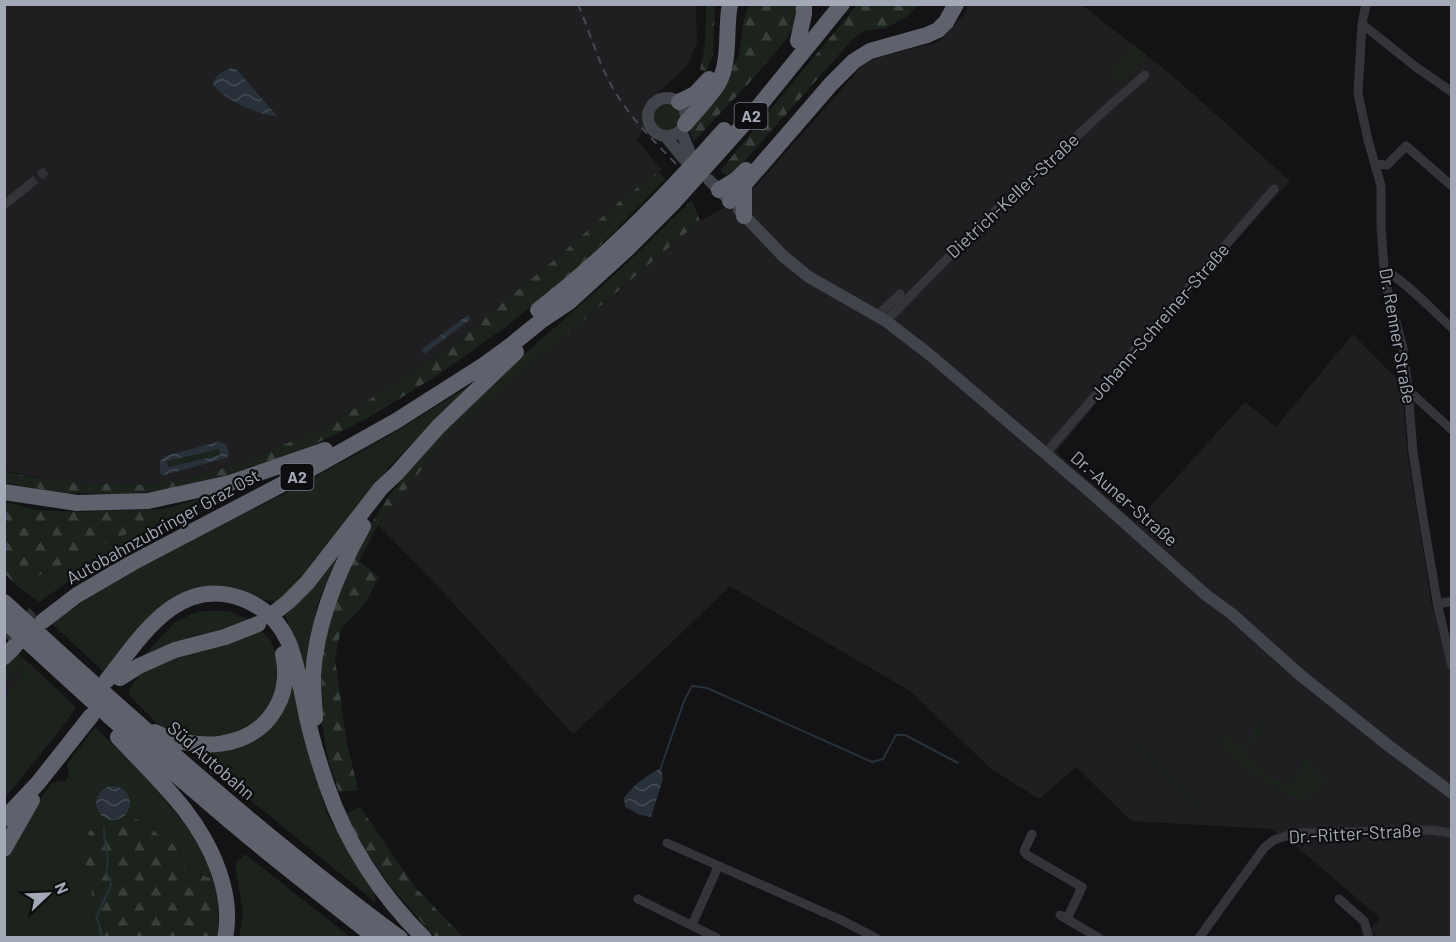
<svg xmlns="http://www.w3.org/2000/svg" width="1456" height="942" font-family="Barlow,sans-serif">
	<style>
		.built { fill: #1f1f22 }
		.grass { fill: #1b231c; fill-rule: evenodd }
		.forest { fill: url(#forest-firs) }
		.water { fill: url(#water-waves); fill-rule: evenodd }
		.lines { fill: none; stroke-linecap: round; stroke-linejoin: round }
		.stream { stroke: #28313a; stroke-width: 2 }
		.street-tunnel { stroke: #303135; stroke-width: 9; stroke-dasharray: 9 4.5; stroke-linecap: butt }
		.highway-tunnel { stroke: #303135; stroke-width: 16; stroke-dasharray: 16 8; stroke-linecap: butt }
		.street { stroke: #34353a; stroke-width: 9 }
		.secondary { stroke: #42444b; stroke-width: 12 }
		.highway { stroke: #5f626c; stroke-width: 16 }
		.rail { stroke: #474950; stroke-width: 2; stroke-dasharray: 8 6; stroke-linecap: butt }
		.labels { text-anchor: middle; stroke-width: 4.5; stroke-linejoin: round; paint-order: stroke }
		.shield { fill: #0e0e10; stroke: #777a85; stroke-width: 1.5 }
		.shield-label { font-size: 16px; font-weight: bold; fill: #a4a9b7 }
		.street-label { font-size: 18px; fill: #a4a9b7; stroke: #0e0e10 }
	</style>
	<defs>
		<pattern id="forest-firs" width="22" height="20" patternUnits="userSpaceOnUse" patternTransform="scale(1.5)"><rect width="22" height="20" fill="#1b231c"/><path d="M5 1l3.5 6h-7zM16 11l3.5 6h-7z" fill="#39403b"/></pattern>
		<pattern id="water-waves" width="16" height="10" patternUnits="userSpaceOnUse" patternTransform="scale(1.5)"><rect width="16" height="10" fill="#28313a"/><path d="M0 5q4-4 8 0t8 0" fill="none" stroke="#444c54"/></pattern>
	</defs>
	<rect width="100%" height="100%" fill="#131315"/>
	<path class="built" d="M4,5H696L697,43L686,67L651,99L645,108L642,119L644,129L637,140L662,170L620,201L560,255L449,348L331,424L246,461L195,477L143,485L65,482L5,471Z
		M968,5H1082L1174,77L1290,181L1195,286L1124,369L1056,452L1136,522L1245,402L1276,427L1353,334L1402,384L1407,451L1431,601L1451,676V937H1379L1370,930L1380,918L1297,847L1271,829L1131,821L1076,767L1039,799L990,768L910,691L730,586L667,647L573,734L432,580L378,525L448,436L700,221L749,194L863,65L878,57L939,42L966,12Z
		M26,663L20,673L22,677L18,683L5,696V682Z"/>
	<path class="grass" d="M1133,44L1147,55L1121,85L1108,74Z
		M653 117a14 14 0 1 1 28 0a14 14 0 1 1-28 0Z
		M472,384L389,467L335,540L280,602L264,600L242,591L217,587L180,594L152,613L117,657L105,673L51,623L99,591L158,557L280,496L387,437Z
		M219,448L220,455L168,467L167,461Z
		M229,490L202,507L91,566L39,602L17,586L166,515L164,509Z
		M339,554L318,602L305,675L301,660L285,615Z
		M203,611H229L250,620L137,663L175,622L192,614Z
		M259,628L271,641L275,651L280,671L276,695L259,720L233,736L199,739L167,730L157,723L129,695V688L140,675L149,668Z
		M17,652L76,707L65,724L5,798V696L18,683L22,677L20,673L25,665L5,682V666Z
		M291,669L322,798L327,813L334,826L375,891V902L189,750L254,738Z
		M1256,721L1263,727L1243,753L1270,777L1288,786L1302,769L1299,765L1302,761L1268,731H1271L1324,778L1326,781L1325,785L1302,801C1268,784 1244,770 1218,743L1226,735L1241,747L1254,732L1250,728Z
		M95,727L151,782L197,840L208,863L212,878C204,878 196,870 187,868L177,850L158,835L148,824L132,817C124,823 118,827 108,829C100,830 95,827 88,832L91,848L85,867L94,875L89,914L103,925L105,937H5L4,862L26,819L51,784L58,781L64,782L69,776L67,764ZM117,787C136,795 133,817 113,820Z
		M1137,746L1210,813L1204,812L1135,749Z
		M245,854L350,937H239L243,914L235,864Z"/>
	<path class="forest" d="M706,5H715L713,55L706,72L700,69C706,47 706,27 706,5Z
		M750,5H797V22L785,41L749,83L694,141L690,132L694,121L731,72L739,54L744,20L747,8Z
		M857,5H919L906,17L886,28L863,31L852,40L734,173L726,175L720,171Z
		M658,172L666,179L578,268L507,326L438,375L366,419L295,454L259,467L253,465L232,475L159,491L118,494L65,493L17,485L5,482L4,472L65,482L143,485L195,477L246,461L331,424L449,348L560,255L620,201Z
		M692,200L700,221L448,436L378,525L359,561L379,577L365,604L341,629L335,658L346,738L358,790L339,792L328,759L322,722L321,652L333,600L362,537L390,495L423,453L511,366L621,269Z
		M5,502L36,510L77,512L164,509L166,515L17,586L5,574Z
		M360,807L415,887L463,937H435L392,888L364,848L346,814Z
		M132,817L148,824L158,835C173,837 180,856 187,868C196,870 204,878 212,878C221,895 218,919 217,937H105L103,925L89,914L94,875L85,867L91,848L88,832C95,827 100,830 108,829C118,827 124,823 132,817Z"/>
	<path class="water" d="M231,68L237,70L277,116C259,116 223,99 213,84C215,75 223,71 231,68Z
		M468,315L471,319L424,354L421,350Z
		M218,442L223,443L227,446L229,455L226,458L164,475L160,473V461L165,456ZM219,449L220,455L168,467L167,461Z
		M661,768L663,779L651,817L640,815L625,807L624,798C634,784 646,776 661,768Z
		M96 803a17 17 0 1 1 34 0a17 17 0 1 1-34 0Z"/>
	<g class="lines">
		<path class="stream" d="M660,770L684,701L692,686L707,688L872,762L883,759L896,735H905L958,763
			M102,938L99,923L96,918L111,885L110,880L106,873C111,856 103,843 104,827"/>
		<path class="street-tunnel" d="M29,185L48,169"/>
		<path class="highway-tunnel" d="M7,639L35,614"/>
		<path class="street" d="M1366,4L1362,24L1358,94L1368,140L1381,186V227L1385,281L1403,348L1408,390L1413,452L1423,518L1438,607L1452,666
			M1362,24L1416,67L1452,92
			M1375,164L1387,165L1406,146L1452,186
			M4,205L29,185
			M1385,272C1400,275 1438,316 1452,328
			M877,316L900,294
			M886,321L977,228L1115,101L1145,75
			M1408,390L1452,430
			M1045,454L1274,189
			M1438,604L1452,601
			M1032,834L1024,851L1027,855L1082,887L1067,919
			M667,843L839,919L876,938
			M638,899L717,938
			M1339,899L1364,921L1369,938
			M1060,915L1099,938
			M692,925L718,867
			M1199,938L1264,848L1274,840L1295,833L1431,830L1452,833"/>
		<path class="secondary" d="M648 117a19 19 0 1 1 38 0a19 19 0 1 1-38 0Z
			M681,131L690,153
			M666,137L684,159
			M709,180L725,196
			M739,210L783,256L809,277L886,321L930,355L1088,490L1206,595L1232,614L1299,674L1389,746L1452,793"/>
		<path class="highway" d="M798,41L804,14V4
			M679,102L695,94L709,79
			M685,124C696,111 709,98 718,84C731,62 725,28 730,4
			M744,185V216
			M719,190L737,179L746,170
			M730,201L831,84L854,61L870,51L927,35L938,30L946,22L956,4
			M538,310C606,258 667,195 724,130
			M4,492L77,503L148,501L230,483L325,450
			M4,602C94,685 184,766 278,843C318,875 358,908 400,938
			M275,612L288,602L307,583L381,488L396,474L439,426L516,352
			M4,620C69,680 134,740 202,797C258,846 317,892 376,938
			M43,621L77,595L132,563L296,477L396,421L484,365L510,346L542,320L569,302L627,249L674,202L751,116L842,4
			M4,657L15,646
			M120,678L139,666L175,650L225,637L258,624
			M107,680C140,638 178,574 243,599C263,607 279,621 288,641C297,662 300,685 305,707C310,734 318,760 327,786C346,842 381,896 424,938
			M315,718C314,704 313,690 313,676C316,622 337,572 363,526
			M155,732C194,752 252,751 276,708C286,691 287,672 283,654
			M118,737C157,779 198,814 218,869C226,891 230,914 225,938
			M4,819L38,783L91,716
			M4,849L32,800"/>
		<path class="rail" d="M578,4C589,30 597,58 610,83C627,115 653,140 678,166"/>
	</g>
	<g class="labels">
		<g class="shield">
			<rect x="734.5" y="103" width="33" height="26" rx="4.5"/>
			<rect x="280.5" y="464" width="33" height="26" rx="4.5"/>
		</g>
		<g class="shield-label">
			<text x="751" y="122">A2</text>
			<text x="297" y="483">A2</text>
		</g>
		<g class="street-label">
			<text transform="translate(1013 196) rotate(-43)" y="6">Dietrich-Keller-Straße</text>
			<text transform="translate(1160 322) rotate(-49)" y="6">Johann-Schreiner-Straße</text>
			<text transform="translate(1397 336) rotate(80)" y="6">Dr. Renner Straße</text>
			<text transform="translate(1124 499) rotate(41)" y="6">Dr.-Auner-Straße</text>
			<text transform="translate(163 527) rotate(-29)" y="6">Autobahnzubringer Graz Ost</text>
			<text transform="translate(211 761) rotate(41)" y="6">Süd Autobahn</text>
			<text transform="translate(1355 834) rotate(-3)" y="6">Dr.-Ritter-Straße</text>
		</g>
	</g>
	<rect width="1456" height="942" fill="none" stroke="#a4a9b7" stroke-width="12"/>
	<g transform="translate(48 894) rotate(67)" stroke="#0e0e10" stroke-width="4.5" paint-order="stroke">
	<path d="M0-4.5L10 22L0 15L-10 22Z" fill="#a4a9b7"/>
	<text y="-9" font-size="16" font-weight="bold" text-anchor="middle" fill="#a4a9b7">N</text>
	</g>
</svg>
